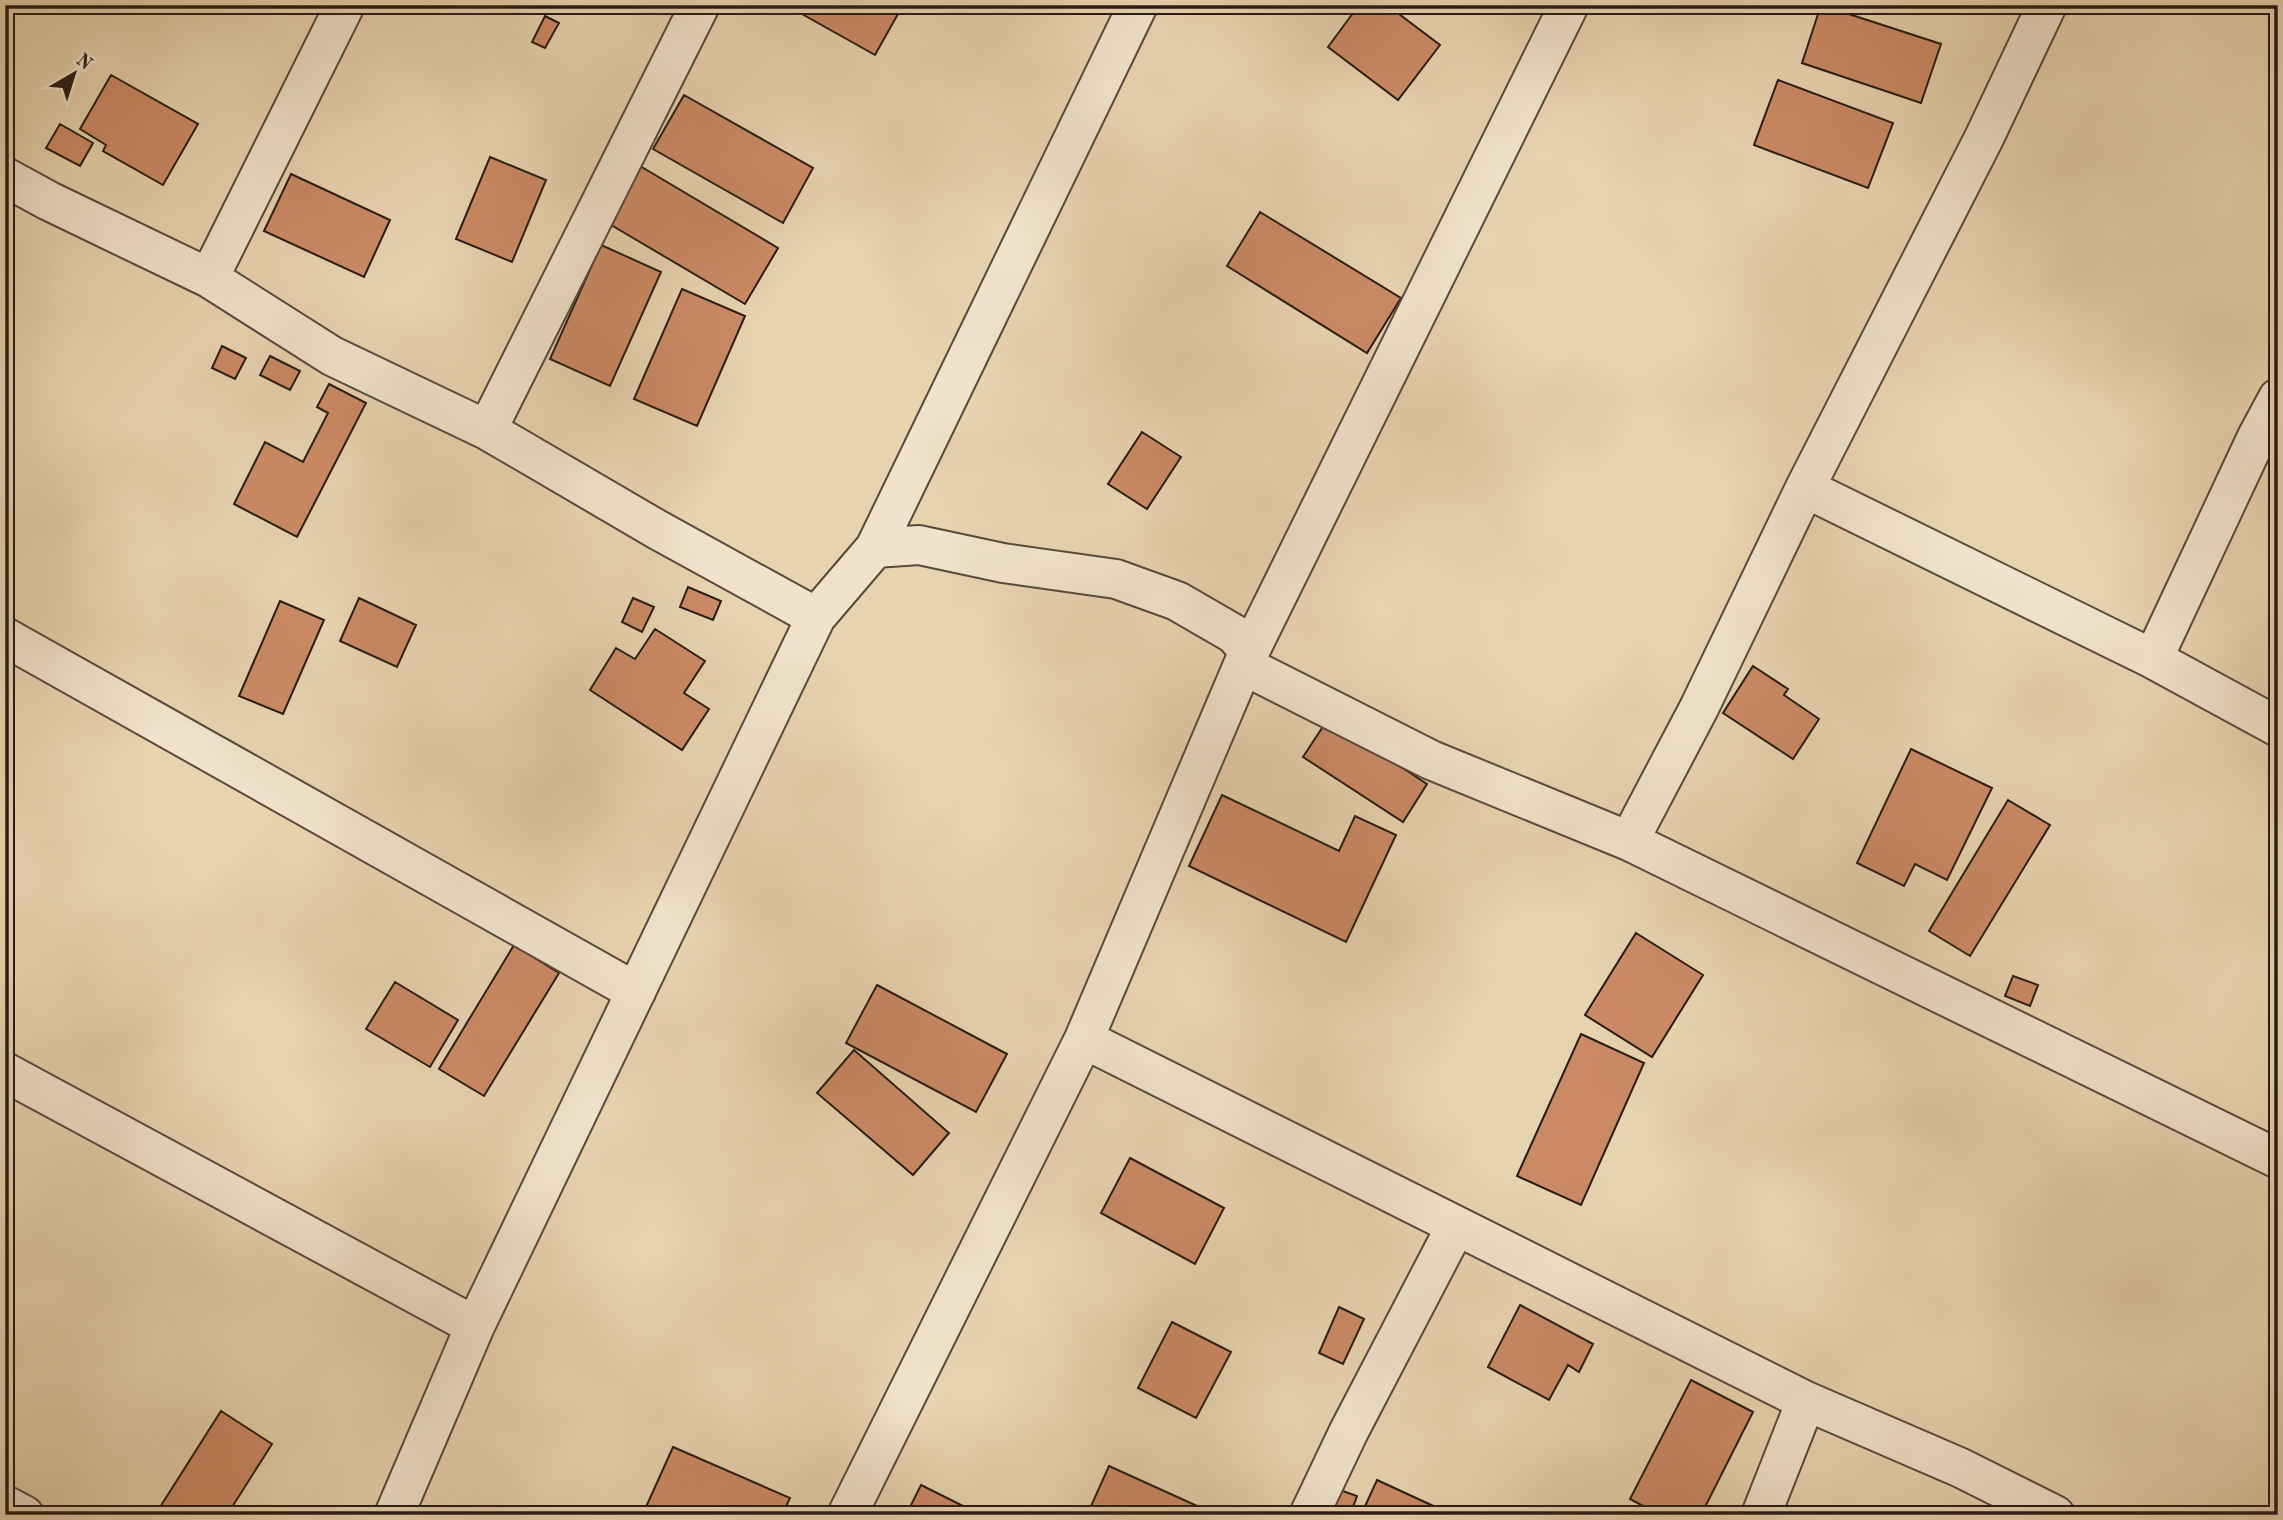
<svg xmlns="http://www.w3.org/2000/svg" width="2283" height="1520" font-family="'Old Standard TT',serif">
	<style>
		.building { fill: #cb8a65; stroke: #271c15; stroke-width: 2 }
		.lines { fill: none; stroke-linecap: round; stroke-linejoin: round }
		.minor-casing { stroke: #574a3c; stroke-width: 42 }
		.minor { stroke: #f0e2cb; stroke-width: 38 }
	</style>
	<rect width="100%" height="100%" fill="#e8d3af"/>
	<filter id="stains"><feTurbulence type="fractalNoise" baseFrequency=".00286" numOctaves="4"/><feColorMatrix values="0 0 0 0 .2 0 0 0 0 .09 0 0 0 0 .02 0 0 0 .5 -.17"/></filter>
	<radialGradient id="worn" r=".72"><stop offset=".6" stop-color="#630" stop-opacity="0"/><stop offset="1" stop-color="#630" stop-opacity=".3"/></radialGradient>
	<path class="building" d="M482,5H502L497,13Z
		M786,5H903L875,55Z
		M1359,5H1387L1440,45L1398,100L1328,47Z
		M1821,5L1941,44L1921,103L1802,63Z
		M545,16L559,23L545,48L532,42Z
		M111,75L198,124L163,185L103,151L106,145L80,129Z
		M1778,80L1893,123L1868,188L1754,145Z
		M684,95L813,168L783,223L653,149Z
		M60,124L93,143L80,166L46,148Z
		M490,157L546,180L512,262L456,239Z
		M640,166L778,248L745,304L606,222Z
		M291,174L390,220L364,277L264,231Z
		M1260,212L1401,298L1367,353L1227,266Z
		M601,245L661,272L610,386L550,359Z
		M682,289L745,316L697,426L634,399Z
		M222,346L246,358L235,379L212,368Z
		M270,356L300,371L290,390L260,375Z
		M329,384L366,403L297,537L234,504L265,442L303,462L328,413L317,407Z
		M1142,432L1181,457L1147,509L1108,484Z
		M688,587L721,601L713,620L680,607Z
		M359,598L416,625L397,667L340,641Z
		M633,598L654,607L642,632L622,622Z
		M280,601L324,620L283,714L239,696Z
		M655,629L705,661L684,693L709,709L682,750L590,690L616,648L635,659Z
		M1753,666L1788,689L1784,695L1819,719L1793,759L1723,713Z
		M1328,719L1427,784L1403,822L1303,757Z
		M1911,749L1992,788L1947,880L1915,864L1904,886L1857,863Z
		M1222,795L1339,851L1355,816L1396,835L1346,942L1189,866Z
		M2008,800L2050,825L1970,956L1929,931Z
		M1636,933L1703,975L1652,1057L1585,1015Z
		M514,945L559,973L484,1096L439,1069Z
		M2013,976L2038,985L2030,1006L2005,996Z
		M395,982L458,1020L430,1067L366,1029Z
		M877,985L1007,1054L976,1112L846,1043Z
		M1581,1034L1644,1063L1581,1205L1517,1176Z
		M854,1050L949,1133L913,1175L817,1093Z
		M1130,1158L1224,1208L1195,1264L1101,1213Z
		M1520,1305L1593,1344L1579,1372L1568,1365L1549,1400L1488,1367Z
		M1339,1307L1364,1319L1343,1364L1319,1353Z
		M1172,1322L1231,1352L1196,1418L1138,1388Z
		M1691,1380L1753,1412L1701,1515H1660L1630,1499Z
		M221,1411L272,1444L227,1515H155Z
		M673,1447L790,1498L782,1515H665L646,1507Z
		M1109,1466L1217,1515H1087Z
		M1377,1480L1453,1515H1361Z
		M921,1485L981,1515H906Z
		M1337,1489L1357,1496L1350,1515H1328Z"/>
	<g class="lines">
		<defs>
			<path id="minor" d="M5,177L49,201L209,278L332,356L487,430L658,530L816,617
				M209,278L345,5
				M487,430L700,5
				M1805,488L2153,659L2278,727
				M875,548L919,545L1003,563L1116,579L1177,601L1234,634L1249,651L1243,665L1431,760L1629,841L2278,1159
				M5,637L636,992
				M2153,659L2257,437L2278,398
				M1629,841L1699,708L1805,488L1984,138L2047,5
				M1084,1039L1806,1401L1961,1468L2055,1515
				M5,1072L475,1326
				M5,1505L24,1515
				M394,1515L475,1326L816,617L875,548L1138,5
				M847,1515L1084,1039L1243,665L1569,5
				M1309,1515L1349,1431L1456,1226
				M1761,1515L1806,1401"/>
		</defs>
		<use href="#minor" class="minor-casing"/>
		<use href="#minor" class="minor"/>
	</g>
	<rect width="2283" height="1520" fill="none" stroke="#e8d3af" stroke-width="28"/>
	<rect x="7" y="7" width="2269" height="1506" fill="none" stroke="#271c15" stroke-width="3.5"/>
	<rect x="14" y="14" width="2255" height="1492" fill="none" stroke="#271c15" stroke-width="2"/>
	<g transform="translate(74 74) rotate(39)" stroke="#f0e2cb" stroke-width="5" paint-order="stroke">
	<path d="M0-5L12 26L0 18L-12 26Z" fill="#271c15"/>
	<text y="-10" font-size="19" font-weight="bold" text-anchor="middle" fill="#271c15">N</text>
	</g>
	<rect width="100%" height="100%" filter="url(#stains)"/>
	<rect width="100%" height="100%" fill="url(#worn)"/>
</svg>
